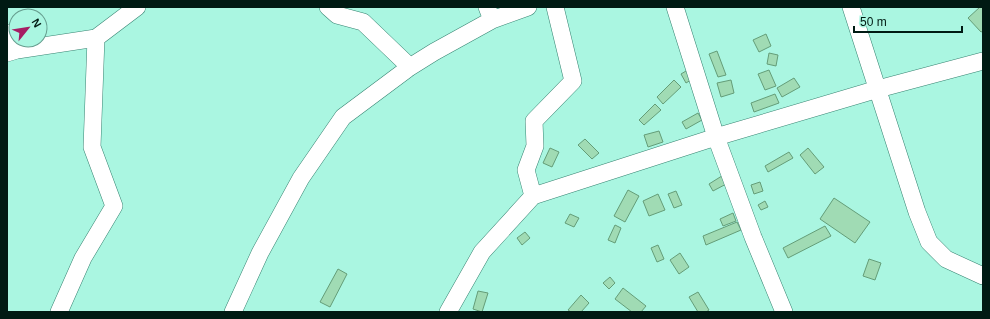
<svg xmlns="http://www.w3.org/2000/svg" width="990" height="319" font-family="Helvetica,sans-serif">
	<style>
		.building { fill: #a0dbb4; stroke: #649d78 }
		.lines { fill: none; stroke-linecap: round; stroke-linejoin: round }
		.minor-casing { stroke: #378472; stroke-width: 18 }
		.minor { stroke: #fff; stroke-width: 17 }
	</style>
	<rect width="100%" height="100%" fill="#aaf6e1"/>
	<path class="building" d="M980,7H983V31L981,32L968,18Z
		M766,34L771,46L759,52L753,40Z
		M717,51L726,75L718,77L709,54Z
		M769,53L778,55L776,66L767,64Z
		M691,68L696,77L686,83L681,74Z
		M769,70L776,86L765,90L758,74Z
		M794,78L800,87L782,97L777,88Z
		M674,80L681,87L663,104L657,97Z
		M731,80L734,93L721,97L717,83Z
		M775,94L779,103L754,112L751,103Z
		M655,104L661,110L644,125L639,120Z
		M698,113L702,120L686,129L682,122Z
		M659,131L663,142L648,147L644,135Z
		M585,139L599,153L592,159L578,145Z
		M550,148L559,152L552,167L543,163Z
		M808,148L824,167L815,174L800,155Z
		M789,152L793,158L768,172L765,166Z
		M725,174L730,182L713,191L709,184Z
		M760,182L763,191L754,194L751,185Z
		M628,190L639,196L625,222L614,216Z
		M676,191L682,205L674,208L668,194Z
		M658,194L665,210L649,216L643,201Z
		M834,198L870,222L855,243L820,219Z
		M765,201L768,207L761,210L758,205Z
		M733,213L736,221L723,226L720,219Z
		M570,214L579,218L574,227L565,223Z
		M737,222L741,230L706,245L703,236Z
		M615,225L621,228L615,243L608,240Z
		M825,226L831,236L788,258L783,248Z
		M525,232L530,238L522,245L517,238Z
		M658,245L664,259L657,262L651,248Z
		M680,253L689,267L679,274L670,260Z
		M869,259L881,263L875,280L863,276Z
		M338,269L347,274L330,307L320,302Z
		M610,277L615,283L609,289L603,283Z
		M623,288L646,306L641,312H632L615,299Z
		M478,291L488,293L482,312L473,309Z
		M698,292L709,310L706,312H698L689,297Z
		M581,295L589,303L581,312H571L568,310Z"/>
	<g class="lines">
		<defs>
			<path id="minor" d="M328,7L337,15L363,22L410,67
				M487,7L492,20
				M675,7L716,137L753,237L784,312
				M851,7L917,212L929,242L946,259L983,276
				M7,33L17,50
				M7,53L17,50L96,38L137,7
				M533,196L526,170L535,146L534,121L573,81L555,7
				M59,312L83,258L114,206L92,147L96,38
				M233,312L260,253L301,178L343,117L410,67L434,52L492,20L528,7
				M448,312L482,252L533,196L716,137L878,89L983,61"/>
		</defs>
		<use href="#minor" class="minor-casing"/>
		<use href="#minor" class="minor"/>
	</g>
	<rect width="990" height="319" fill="none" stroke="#001a13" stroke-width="16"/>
	<g transform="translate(28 28) rotate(60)"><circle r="19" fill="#aaf6e1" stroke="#669e8f"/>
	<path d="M0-3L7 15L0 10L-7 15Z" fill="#a61d64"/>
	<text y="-6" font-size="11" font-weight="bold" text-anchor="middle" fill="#001a13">N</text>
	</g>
	<path d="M854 26v6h108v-6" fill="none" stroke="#001a13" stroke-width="2"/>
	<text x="860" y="26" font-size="12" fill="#001a13" stroke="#aaf6e1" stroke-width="3" paint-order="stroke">50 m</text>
</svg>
